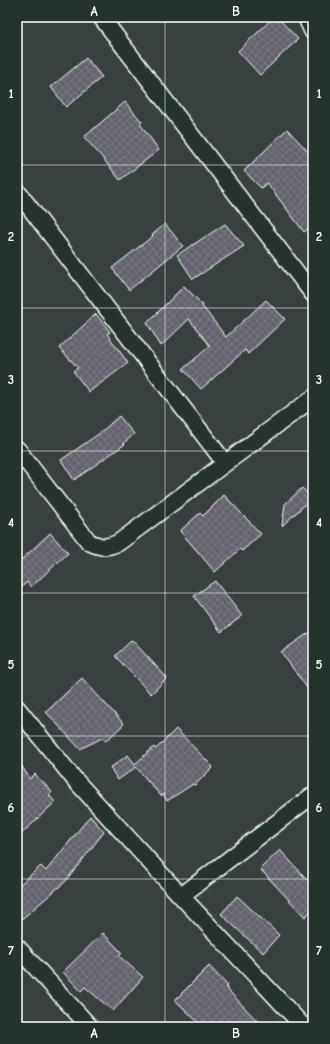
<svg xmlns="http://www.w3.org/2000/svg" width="330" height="1044" font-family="'Comic Neue',sans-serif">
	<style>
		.building { fill: url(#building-cross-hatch); stroke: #fff }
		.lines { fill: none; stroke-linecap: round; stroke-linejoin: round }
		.minor-casing { stroke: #fff; stroke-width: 19 }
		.minor { stroke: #26332d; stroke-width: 16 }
		.grid { fill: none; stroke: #fff; stroke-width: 1; stroke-opacity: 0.55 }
		.neatline { fill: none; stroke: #fff; stroke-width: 1.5 }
		.grid-label { font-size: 13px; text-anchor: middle; font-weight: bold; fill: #fff }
	</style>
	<defs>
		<pattern id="building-cross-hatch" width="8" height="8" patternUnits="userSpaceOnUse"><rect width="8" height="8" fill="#65636e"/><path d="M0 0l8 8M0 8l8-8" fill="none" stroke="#7c7a84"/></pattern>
	</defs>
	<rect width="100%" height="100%" fill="#394140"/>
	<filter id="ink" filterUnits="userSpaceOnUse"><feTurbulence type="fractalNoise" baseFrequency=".025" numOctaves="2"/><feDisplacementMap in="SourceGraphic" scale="8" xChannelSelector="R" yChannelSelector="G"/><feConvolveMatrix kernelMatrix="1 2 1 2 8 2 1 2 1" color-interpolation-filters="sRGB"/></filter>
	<g filter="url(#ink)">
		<path class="building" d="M274,17H277L298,39L260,75L238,51Z
			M86,58L102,77L66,107L51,87Z
			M125,102L142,122L140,124L159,150L120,180L101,156L84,137Z
			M287,129L313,157V225L304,232L267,183L261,188L244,171Z
			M165,224L183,246L129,290L112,268L153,236L152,235Z
			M225,224L244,246L193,279L177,255Z
			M184,286L203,305L202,306L226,337L266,300L285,319L248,354L245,350L201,389L183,369L210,346L189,319L161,346L147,323Z
			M96,314L110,332L107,334L128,363L89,392L73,371L78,368L59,348Z
			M119,416L134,434L124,443L125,444L74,480L61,460L100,433Z
			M302,488L312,498L282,526L285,504Z
			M224,495L261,534L242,551L240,549L215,572L180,531L200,513L203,516Z
			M50,533L68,553L31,587L27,582L17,592V564Z
			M215,581L242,616L221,632L194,596Z
			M313,630V696L281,652Z
			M132,640L167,678L151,694L115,656Z
			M82,678L124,724L106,741L102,738L80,749L46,712Z
			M176,729L213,767L195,785L193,784L167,801L163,794L161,796L136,767L118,780L110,768L128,755L135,764L154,747L156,749Z
			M17,759L30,779L35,774L52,792L49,795L55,802L17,838Z
			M90,816L104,832L66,881L17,923V887L41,866L46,871Z
			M280,850L313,886V909L305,917L260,869Z
			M237,896L279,935L263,953L221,914Z
			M103,933L122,953L119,956L143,977L113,1011L85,987L81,991L63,972Z
			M209,966L228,986L226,988L263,1027H203L175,1000Z"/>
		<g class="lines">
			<defs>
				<path id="minor" d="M101,17L313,294
					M306,17L313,32
					M17,191L225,463
					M17,449L89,542C102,548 105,548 118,543L313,398
					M17,708L75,780L181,896L304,1027
					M181,896L313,795
					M17,947L90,1027"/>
			</defs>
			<use href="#minor" class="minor-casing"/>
			<use href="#minor" class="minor"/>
		</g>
	</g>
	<path class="grid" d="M165,17V1027M17,165H313M17,308H313M17,451H313M17,593H313M17,736H313M17,879H313"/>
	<rect width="330" height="1044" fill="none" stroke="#26332d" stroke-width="44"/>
	<rect x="22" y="22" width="286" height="1000" class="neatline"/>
	<g class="grid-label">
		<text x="94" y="16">A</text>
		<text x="236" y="16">B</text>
		<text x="11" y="98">1</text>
		<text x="319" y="98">1</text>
		<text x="11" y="241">2</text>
		<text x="319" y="241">2</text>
		<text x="11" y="384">3</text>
		<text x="319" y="384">3</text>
		<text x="11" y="527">4</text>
		<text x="319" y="527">4</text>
		<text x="11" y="669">5</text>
		<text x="319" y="669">5</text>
		<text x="11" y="812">6</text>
		<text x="319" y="812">6</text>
		<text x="11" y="955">7</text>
		<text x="319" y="955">7</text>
		<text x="94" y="1038">A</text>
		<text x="236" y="1038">B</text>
	</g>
</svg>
